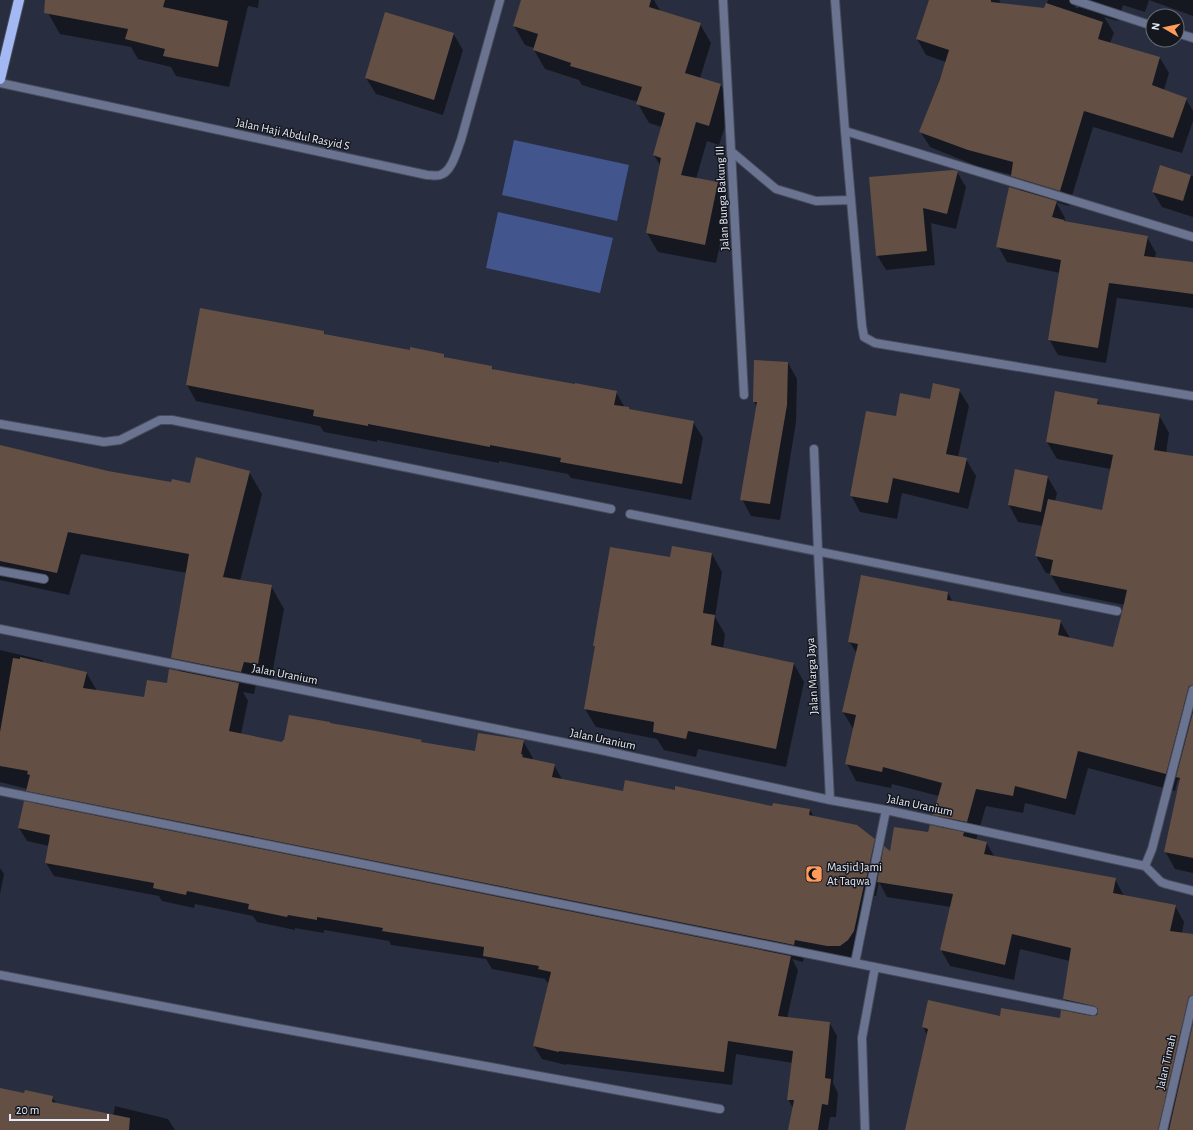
<svg xmlns="http://www.w3.org/2000/svg" width="1193" height="1130" font-family="'Alegreya Sans',sans-serif">
	<style>
		.green { fill: #42558c }
		.shadow { fill: #0007 }
		.building { fill: #634f44 }
		.lines { fill: none; stroke-linecap: round; stroke-linejoin: round }
		.service-casing { stroke: #474c5c; stroke-width: 10 }
		.minor-casing { stroke: #474c5c; stroke-width: 10 }
		.primary-casing { stroke: #474c5c; stroke-width: 12 }
		.service { stroke: #6a7491; stroke-width: 8 }
		.minor { stroke: #6a7491; stroke-width: 8 }
		.primary { stroke: #a4b9f3; stroke-width: 10 }
		.labels { text-anchor: middle; stroke-width: 3; stroke-linejoin: round; paint-order: stroke }
		.street-label { font-size: 12px; fill: #e7ebf7; stroke: #14171e }
		.poi-label { font-size: 12px; fill: #e7ebf7; stroke: #14171e; text-anchor: start }
	</style>
	<rect width="100%" height="100%" fill="#282e3f"/>
	<path class="green" d="M514,140L629,165L617,221L502,195Z
		M498,212L613,238L600,293L486,268Z"/>
	<path class="shadow" d="M51,0H259L258,8L248,6L229,87L176,76L171,67L138,59L131,47L60,34L48,13Z
		M522,0H654L661,12L700,24L711,43L700,78L721,85L732,104L719,145L707,141L696,179L718,183L729,202L716,263L658,252L647,233L661,167L654,155L662,127L649,123L638,104V102L582,85L579,80L545,69L534,50V48L525,45L514,26Z
		M930,0H999L1001,4L1045,9L1048,0H1072L1076,8H1079L1074,0H1149L1145,12L1123,5L1118,21L1104,17L1114,33L1110,43L1160,58L1169,73L1164,90L1186,99L1193,111V121L1182,153L1093,127L1069,206L1056,202L1065,218L1064,222L1147,237L1156,253L1155,258L1193,263V308L1117,298L1106,363L1058,355L1049,339L1060,273L1007,262L998,246L1021,191L1012,175L977,166L930,147L920,131L946,62L926,55L917,39Z
		M1149,0H1193V16Z
		M453,33L463,50L443,115L376,94L366,78Z
		M1161,166L1193,176V217L1162,207L1153,192Z
		M957,172L966,187L956,229L931,223L935,265L886,270L877,255Z
		M324,332L325,335L410,351L443,354L446,358L491,366L494,370L616,392L625,408H628L630,410L693,422L703,438L691,500L571,478L568,474L499,461V463L377,440V442L324,432L320,426L196,401L187,385Z
		M788,363L797,379L796,422L780,520L751,516L742,499L757,407L754,402Z
		M959,390L969,406L958,457L966,459L976,476L968,509L902,493L897,519L860,512L851,495L896,418Z
		M1097,400L1101,406L1159,415L1169,433L1166,453L1193,457V873L1175,869L1165,851L1180,782L1178,779L1175,791L1088,768L1075,815L1025,803L1023,813L986,806L976,840L986,842L994,856L1115,879L1124,896L1175,906L1184,922L1177,958L1181,1028L1190,1043L1193,1031V1130H906L927,1035L923,1027L1001,1017L1060,1019L1072,1013L1064,999L1070,961L1020,949L1014,980L950,966L941,950L951,907L887,897L879,882L876,896H874L863,948L858,957L850,963L804,956L803,962L792,959L798,970L787,1018L829,1022L837,1036L833,1083L838,1093L836,1117H830L828,1130H789L793,1108L788,1099L793,1063L736,1054L732,1085L566,1064V1065L542,1059L534,1046L549,983L547,982L545,979L492,969L486,959L391,945L389,941L324,930V933L295,928V930L257,922L253,916L195,904L194,908L162,901L159,896L54,876L46,863L49,846L27,841L19,828L36,805L28,791V789L0,782V650L42,660L44,663L86,672L96,689V691L145,698L168,684L180,672L172,658L187,573L81,554L69,595L0,580V446L108,472L172,483L190,484L249,472L262,494L240,581L271,586L284,609L270,686L256,684L254,694L243,692L248,701L241,734L283,744L421,741L423,743L476,752L523,741L533,758L532,760L554,765L563,781L623,793L810,810L814,817L874,839L883,856L929,833L942,829L934,814L939,796L892,784L891,788L856,781L847,764L854,730L843,712L857,654L849,641L948,593L953,602L1060,621L1070,638L1113,648L1125,605L1061,592L1051,575V574L1046,573L1036,556L1043,526L1018,522L1009,505L1047,476L1057,493L1055,501L1102,512L1111,469L1057,459L1047,442Z
		M712,554L722,572L715,617L725,634L723,649L794,664L804,682L786,767L698,749L696,757L664,750L657,739L596,727L585,709L596,648L594,645L671,558Z
		M0,868L4,874L0,894Z
		M0,1089L25,1095L52,1097L57,1104L113,1116L115,1106L168,1119L175,1130H0Z"/>
	<path class="building" d="M45,0H165L163,7L228,21L218,67L163,56L165,49L125,39L128,29L44,13Z
		M521,0H651L649,7L701,23L685,73L721,84L709,126L696,122L681,175L718,182L705,245L646,233L661,158L653,155L665,113L636,104L642,87L570,66L571,63L533,50L538,34L513,26Z
		M929,0H991V2L1044,8L1046,3L1103,22L1098,39L1160,57L1152,85L1187,98L1173,138L1084,111L1060,191L1011,176L1013,162L968,150L919,132L940,79L949,50L916,39Z
		M385,12L454,33L434,100L365,78Z
		M1160,165L1191,175L1183,201L1152,192Z
		M953,170L958,171L947,214L923,208L927,251L876,256L869,177Z
		M1009,187L1057,201L1052,217L1064,220V221L1148,236L1144,256L1193,262V294L1109,283L1098,348L1048,340L1061,260L996,247Z
		M200,308L324,331V334L410,350V347L444,354V357L492,366V369L575,384V383L617,391L614,405L629,407V409L694,421L682,484L560,462L561,458L490,445V447L368,424V426L313,416L314,410L186,385Z
		M754,360L788,362L787,405L770,504L740,500L757,402H753Z
		M933,383L960,389L946,454L967,458L959,493L893,478L888,503L850,496L866,411L896,416L900,393L930,399Z
		M1055,391L1098,399L1097,404L1160,414L1154,450L1193,456V685L1189,686L1188,689L1166,774L1078,751L1066,799L1015,786L1013,796L976,789L967,822L933,815L942,783L883,767L882,772L845,764L856,715L842,712L858,644L848,642L861,575L948,592L947,600L1061,620L1058,635L1113,647L1122,612L1127,590L1050,575L1053,560L1035,556L1048,499L1102,510L1113,455L1046,442Z
		M0,445L108,471L171,482L172,479L190,483L196,457L250,471L223,577L272,585L258,664L244,662L241,672L171,658L189,554L68,532L57,573L0,561Z
		M1015,469L1048,476L1041,512L1008,505Z
		M672,546L712,553L703,613L715,615L711,645L794,663L776,749L688,731L686,739L653,732L654,722L584,709L595,646H593L610,547L670,557Z
		M20,657L87,672L83,688L144,697L147,680L167,683L169,669L239,683L229,731L282,742L283,740H284L289,715L330,722V723L376,731L422,740L421,742L475,751L478,733L524,740L521,754L523,755L522,757L555,764L552,777L623,791L625,780L675,790V786L772,806L773,803L810,809L809,815L857,825L875,839L866,880H865L854,931L848,940L840,946H827L795,940L794,945L26,791L30,775L27,774L28,771L0,766V732L13,658L20,659Z
		M1193,712V858L1164,852L1180,778L1176,777Z
		M24,801L791,956L778,1016L830,1022L825,1078L831,1079L828,1105L822,1104L818,1130H788L794,1100H787L793,1051L728,1041L724,1072L559,1051V1052L533,1046L551,972L538,969L539,966L483,956L484,947L382,931L383,928L317,917V920L288,915L287,917L248,909L249,904L187,891L186,895L153,888L154,883L45,863L50,835L18,828Z
		M930,825L964,832L963,836L987,842L984,854L1116,878L1113,893L1176,905L1170,931L1193,934V995L1189,996L1188,999L1158,1130H905L928,1029L922,1027L928,1000L1000,1016L1001,1008L1060,1018L1061,1010L1092,1016L1097,1015L1098,1012V1009L1094,1006L1063,999L1071,948L1012,934L1005,965L940,950L953,894L877,882L884,846L890,851L894,827L928,832Z
		M1193,1024V1130H1169Z
		M0,1088L24,1093L25,1090L53,1096L52,1102L130,1118L129,1130H0Z"/>
	<g class="lines">
		<defs>
			<path id="service" d="M0,571L44,579
				M0,975L250,1023L720,1109"/>
			<path id="minor" d="M723,0L744,395
				M835,0L845,131L862,326L864,337L875,343L1193,396
				M1074,0L1153,26
				M1177,33L1193,38
				M0,83L427,175C431,175 437,176 440,175C452,172 457,150 461,140L500,0
				M845,131L1193,237
				M732,152L776,189L816,201L851,200
				M0,424L104,442L120,440L160,420H172L611,509
				M814,449L818,551L830,800
				M630,514L1117,611
				M0,629L596,749L830,800L886,810L1145,866L1161,882L1166,884L1193,891
				M0,791L1093,1011
				M1145,866L1152,849L1193,690
				M855,963L886,810
				M865,1130L862,1038L875,967
				M1163,1130L1193,1000"/>
			<path id="primary" d="M0,79L19,0"/>
		</defs>
		<use href="#service" class="service-casing"/>
		<use href="#minor" class="minor-casing"/>
		<use href="#primary" class="primary-casing"/>
		<use href="#service" class="service"/>
		<use href="#minor" class="minor"/>
		<use href="#primary" class="primary"/>
	</g>
	<defs>
		<symbol id="mosque-square" viewBox="-11 -11 22 22"><rect x="-9" y="-9" width="18" height="18" rx="4" fill="#ff9b5b" stroke="#14171e"/><path d="M3.5-4.9A6 6 0 1 0 3.5 4.9A5 5 0 1 1 3.5-4.9Z" fill="#111"/></symbol>
	</defs>
	<g fill-rule="evenodd">
		<use href="#mosque-square" x="804" y="864" width="20" height="20"/>
	</g>
	<g class="labels">
		<g class="street-label">
			<text transform="translate(293 134) rotate(12)" y="4">Jalan Haji Abdul Rasyid S</text>
			<text transform="translate(722 198) rotate(-93)" y="4">Jalan Bunga Bakung III</text>
			<text transform="translate(285 674) rotate(11)" y="4">Jalan Uranium</text>
			<text transform="translate(812 676) rotate(-93)" y="4">Jalan Marga Jaya</text>
			<text transform="translate(603 739) rotate(12)" y="4">Jalan Uranium</text>
			<text transform="translate(920 805) rotate(12)" y="4">Jalan Uranium</text>
			<text transform="translate(1166 1062) rotate(-77)" y="4">Jalan Timah</text>
		</g>
		<g class="poi-label">
			<text x="827" y="871">Masjid Jami<tspan x="827" dy="14">At Taqwa</tspan></text>
		</g>
	</g>
	<g transform="translate(1165 28) rotate(279)"><circle r="19" fill="#14171e" stroke="#686c75"/>
	<path d="M0-3L7 15L0 10L-7 15Z" fill="#ff9b5b"/>
	<text y="-6" font-size="11" font-weight="bold" text-anchor="middle" fill="#e7ebf7">N</text>
	</g>
	<path d="M10 1114v6h98v-6" fill="none" stroke="#e7ebf7" stroke-width="2"/>
	<text x="16" y="1114" font-size="12" fill="#e7ebf7" stroke="#14171e" stroke-width="3" paint-order="stroke">20 m</text>
</svg>
